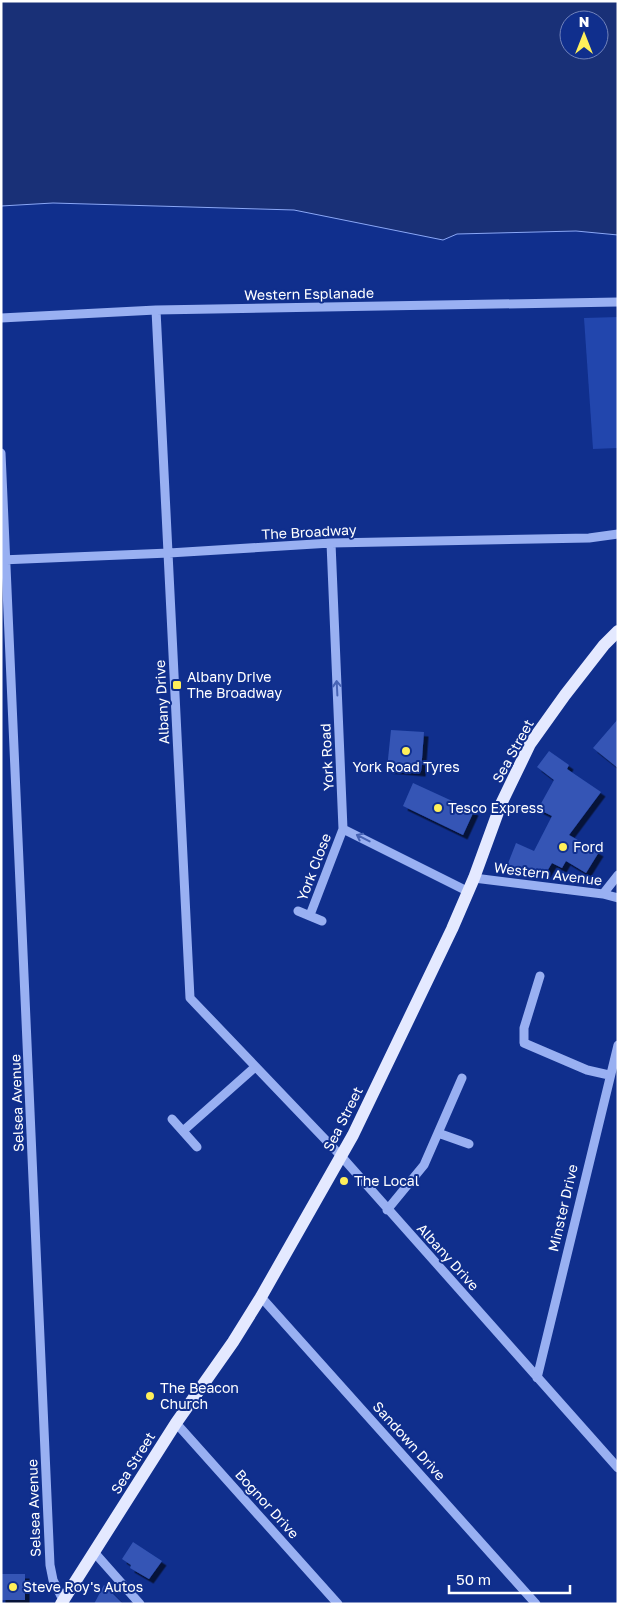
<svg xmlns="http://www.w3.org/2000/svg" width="619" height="1605" font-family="'Golos Text',sans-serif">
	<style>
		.green { fill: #2246ad }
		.water { fill: #193077; stroke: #8aa7f6; fill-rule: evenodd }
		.building { fill: #3455b5; filter: url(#shadow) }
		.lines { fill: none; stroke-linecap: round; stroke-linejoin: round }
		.minor { stroke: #99b0f2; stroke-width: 9 }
		.major { stroke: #e4e9ff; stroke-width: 12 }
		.oneway { stroke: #4763b5 }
		.poi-dot { fill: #ffef5a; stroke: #102f8d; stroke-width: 2 }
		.labels { text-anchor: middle; stroke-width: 4; stroke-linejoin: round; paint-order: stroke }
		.street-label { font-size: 14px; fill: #fff; stroke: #102f8d }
		.poi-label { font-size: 14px; fill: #fff; stroke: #102f8d; text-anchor: start }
	</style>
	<defs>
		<filter id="shadow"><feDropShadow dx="4.5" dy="4.5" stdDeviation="0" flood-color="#0009"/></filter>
	</defs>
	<rect width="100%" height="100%" fill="#102f8d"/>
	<path class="green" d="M618,317L617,448L593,449L584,318Z"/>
	<path class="water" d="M1,1H618V235L576,231L457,234L443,240L294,210L53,203L1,206ZM569,20H599V50H569Z"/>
	<path class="building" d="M618,719V768L593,748Z
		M391,730L424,732L421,772L387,769Z
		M549,751L569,765L567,769L601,792L569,835L599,852L586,873L566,861L562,868L552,863L546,873L507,866L516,843L534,851L552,816L538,809L554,780L537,767Z
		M413,783L474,811L463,835L403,806Z
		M133,1542L162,1561L149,1579L130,1568L131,1565L122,1559Z
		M1,1574H25V1600H1Z
		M104,1585L123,1604H94Z"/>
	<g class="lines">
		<path class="minor" d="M156,310L190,998L341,1156L618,1468
			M1,318L156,310L618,302
			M1,453L50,1565L53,1580L63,1600
			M331,543L343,829L469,892
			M1,560L169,553L331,543L589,538L618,534
			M474,878L603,894L618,898
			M603,894L618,875
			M298,911L322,921
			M310,915L343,829
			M540,976L524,1028V1043L587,1070L609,1075
			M172,1119L197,1147
			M183,1131L255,1067
			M438,1133L469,1144
			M387,1210L424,1165L462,1078
			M261,1297L536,1604
			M537,1378L618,1045
			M176,1423L338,1604
			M94,1552L140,1604"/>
		<path class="major" d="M61,1604L176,1423L233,1342L261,1297L353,1135L452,929L474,878L501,804L530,744L565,695L604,645L618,631"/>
	</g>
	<defs><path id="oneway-shaft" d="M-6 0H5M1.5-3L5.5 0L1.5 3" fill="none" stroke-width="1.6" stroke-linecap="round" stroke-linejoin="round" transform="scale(1.25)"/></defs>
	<g class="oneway">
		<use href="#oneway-shaft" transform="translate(337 688) rotate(-93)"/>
		<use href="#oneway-shaft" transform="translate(363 838) rotate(-153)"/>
	</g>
	<g class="poi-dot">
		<rect x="172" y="680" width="10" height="10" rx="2.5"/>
		<circle cx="406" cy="751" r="5"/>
		<circle cx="438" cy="808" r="5"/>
		<circle cx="563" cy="847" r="5"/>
		<circle cx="344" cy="1181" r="5"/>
		<circle cx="150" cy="1396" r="5"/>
		<circle cx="13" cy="1587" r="5"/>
	</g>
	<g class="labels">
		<g class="street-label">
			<text transform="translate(309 294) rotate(-1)" y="5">Western Esplanade</text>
			<text transform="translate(309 532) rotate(-3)" y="5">The Broadway</text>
			<text transform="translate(162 702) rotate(-93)" y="5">Albany Drive</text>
			<text transform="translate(513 751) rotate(-61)" y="5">Sea Street</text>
			<text transform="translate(327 757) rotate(-93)" y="5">York Road</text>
			<text transform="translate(314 867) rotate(-69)" y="5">York Close</text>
			<text transform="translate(548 874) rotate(7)" y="5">Western Avenue</text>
			<text transform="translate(17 1103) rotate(-92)" y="5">Selsea Avenue</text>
			<text transform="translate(343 1119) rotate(-63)" y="5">Sea Street</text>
			<text transform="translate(563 1208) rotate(-77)" y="5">Minster Drive</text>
			<text transform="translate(448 1257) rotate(48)" y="5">Albany Drive</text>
			<text transform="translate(409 1441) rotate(48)" y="5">Sandown Drive</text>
			<text transform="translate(133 1463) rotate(-58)" y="5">Sea Street</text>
			<text transform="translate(267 1504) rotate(48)" y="5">Bognor Drive</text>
			<text transform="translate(34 1508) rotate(-92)" y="5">Selsea Avenue</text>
		</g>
		<g class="poi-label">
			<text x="187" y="682">Albany Drive<tspan x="187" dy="16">The Broadway</tspan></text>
			<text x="406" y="772" text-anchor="middle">York Road Tyres</text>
			<text x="448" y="813">Tesco Express</text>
			<text x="573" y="852">Ford</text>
			<text x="354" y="1186">The Local</text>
			<text x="160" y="1393">The Beacon<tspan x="160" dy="16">Church</tspan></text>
			<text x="23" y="1592">Steve Roy's Autos</text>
		</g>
	</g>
	<rect width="619" height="1605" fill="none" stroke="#ffffff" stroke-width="5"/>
	<g transform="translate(584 35)"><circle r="24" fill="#102f8d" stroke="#7082bb"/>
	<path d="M0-4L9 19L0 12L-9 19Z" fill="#ffef5a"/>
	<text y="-8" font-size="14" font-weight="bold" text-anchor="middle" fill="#ffffff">N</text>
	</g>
	<path d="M449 1585v8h121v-8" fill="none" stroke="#ffffff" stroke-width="2.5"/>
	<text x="456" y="1585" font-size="15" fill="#ffffff" stroke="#102f8d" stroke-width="4" paint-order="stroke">50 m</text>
</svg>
